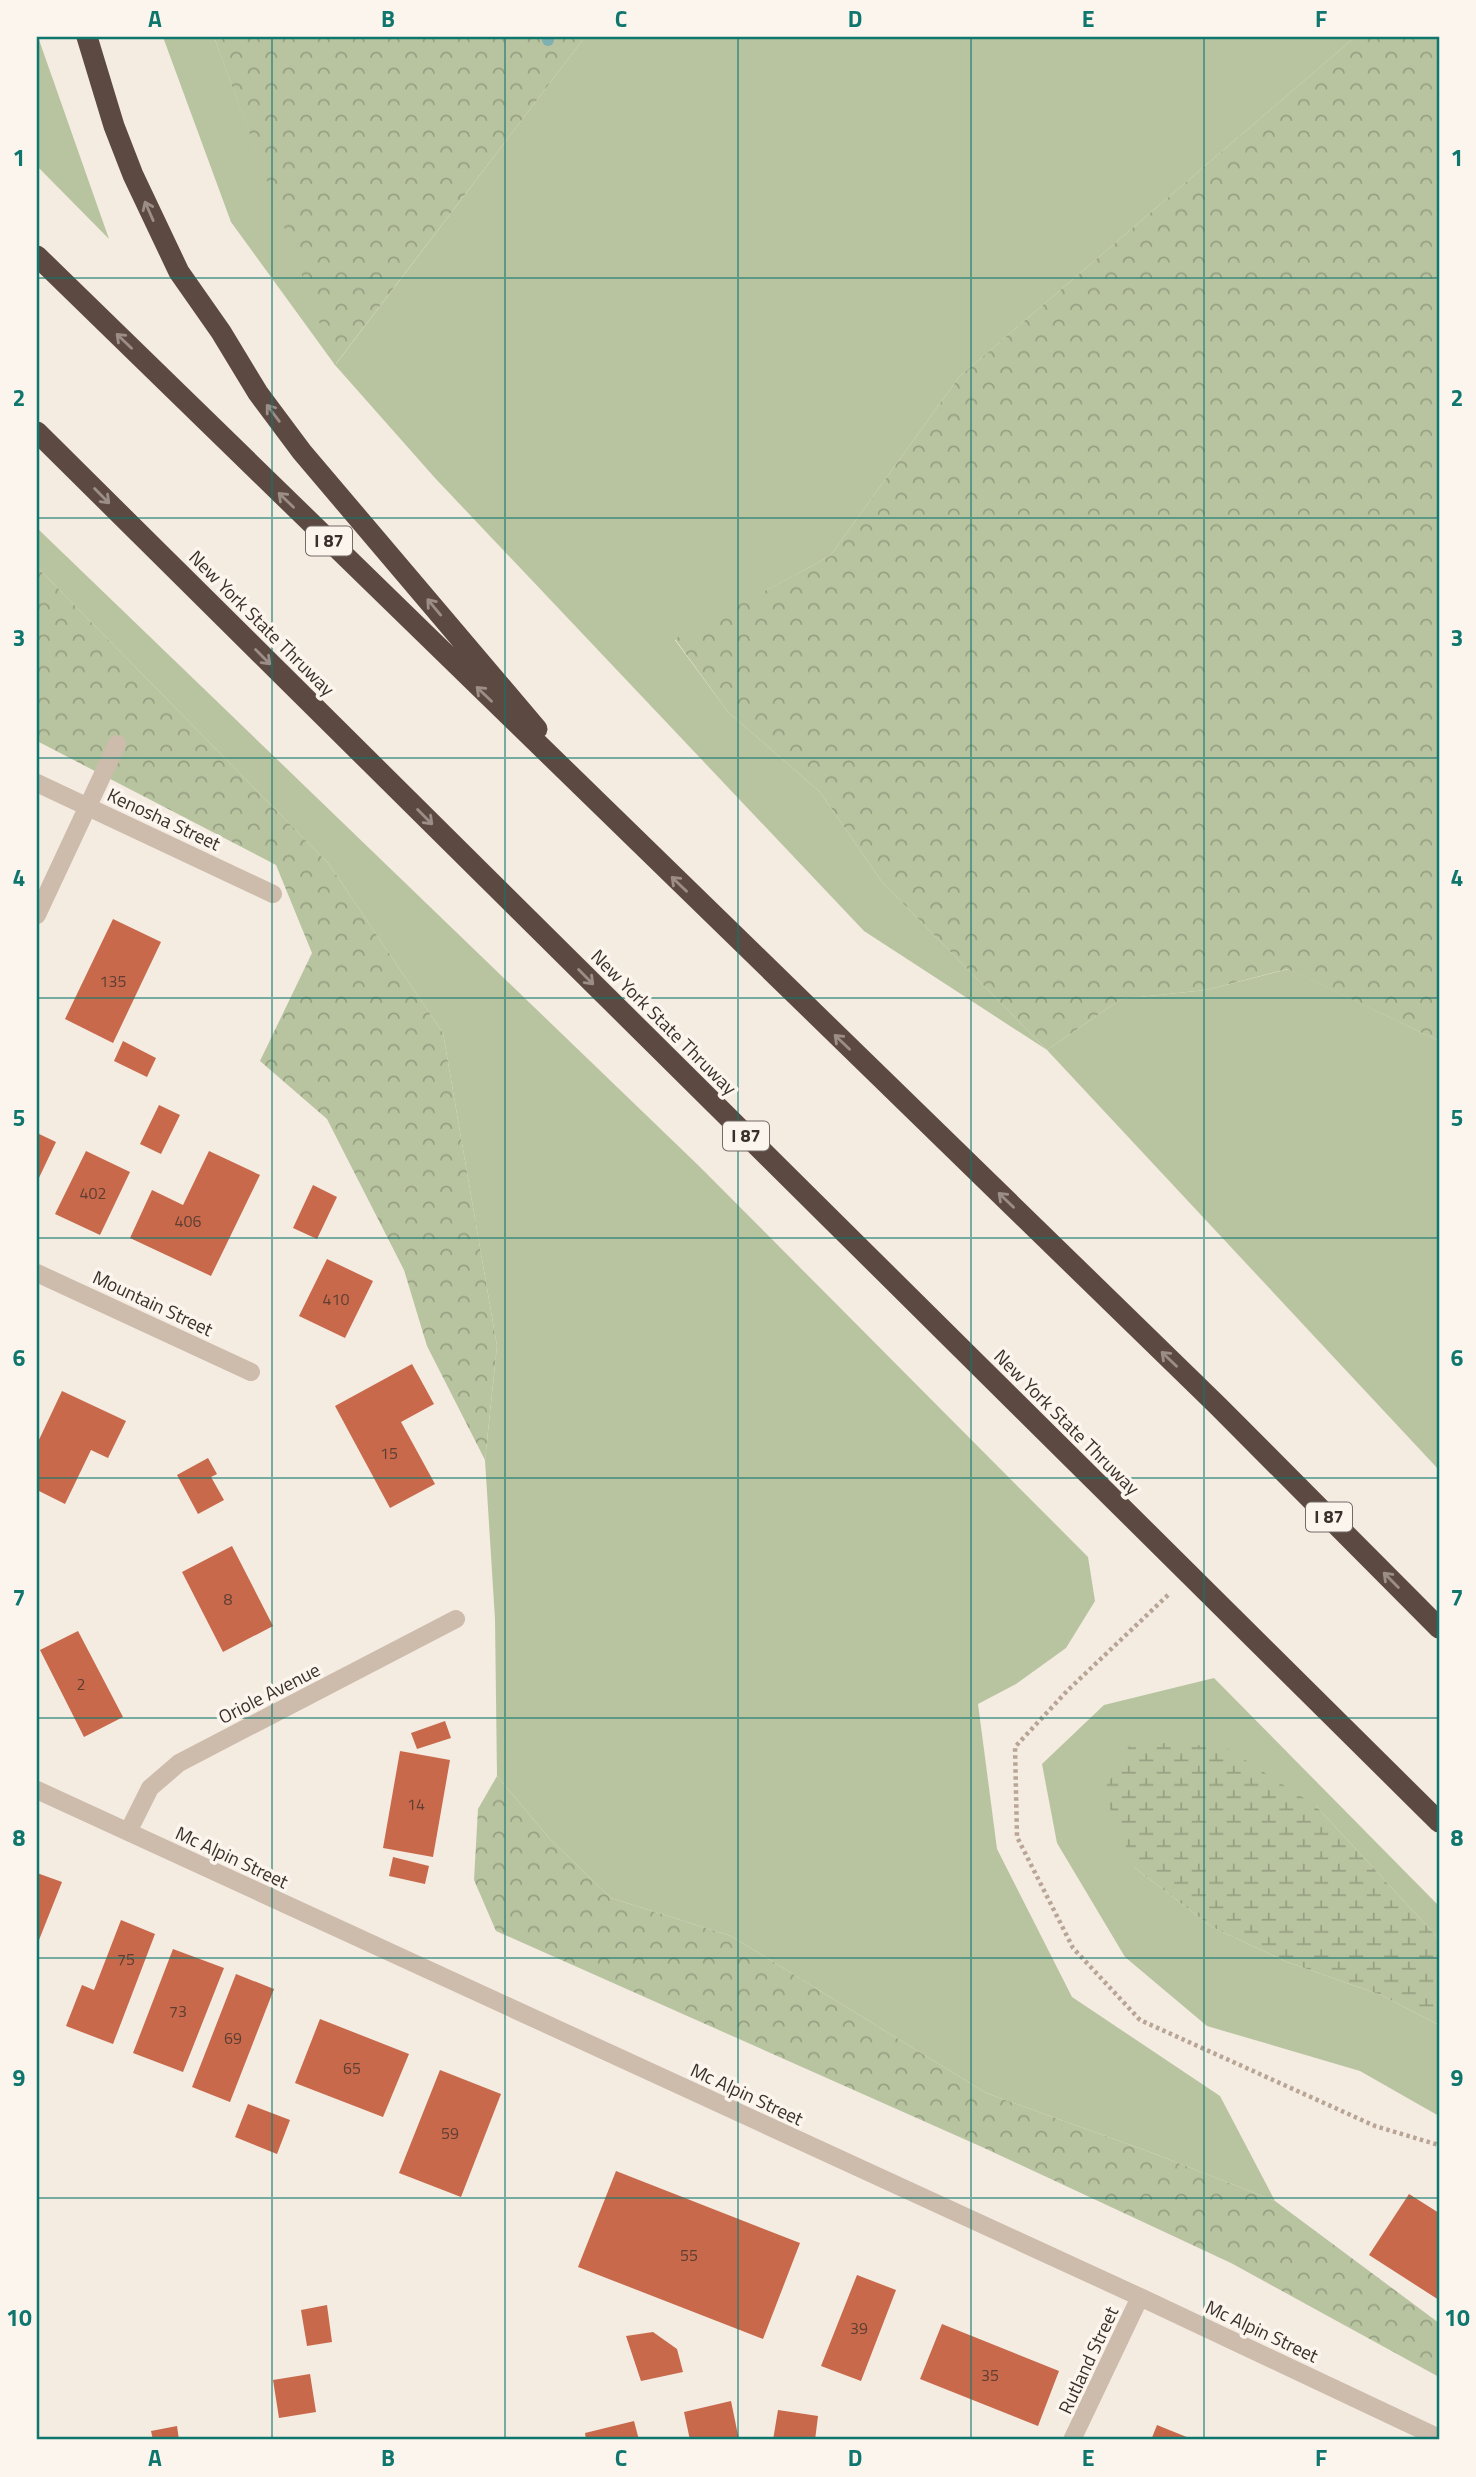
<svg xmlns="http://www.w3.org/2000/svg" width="1476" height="2477" font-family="'Titillium Web',sans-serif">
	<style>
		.grass { fill: #b8c4a0 }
		.forest { fill: url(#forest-crowns) }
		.wetland { fill: url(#wetland-marsh) }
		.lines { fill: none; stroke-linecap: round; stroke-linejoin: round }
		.stream { stroke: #7fb0b2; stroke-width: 12 }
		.building { fill: #c8694b }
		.path { stroke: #b9a596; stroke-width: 4.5; stroke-dasharray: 3.5 3.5; stroke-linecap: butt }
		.minor { stroke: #cdbbac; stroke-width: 18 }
		.highway { stroke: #5c4a42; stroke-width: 21 }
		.oneway { stroke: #9c8e87 }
		.grid { fill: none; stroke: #0f766e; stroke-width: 2; stroke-opacity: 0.55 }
		.labels { text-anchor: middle; stroke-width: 7; stroke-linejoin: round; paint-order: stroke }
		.number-label { font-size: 16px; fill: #5e3e33 }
		.shield { fill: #fbf5ee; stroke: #756b66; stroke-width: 2 }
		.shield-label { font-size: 18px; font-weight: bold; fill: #3b302b }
		.street-label { font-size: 19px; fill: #3b302b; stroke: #fbf5ee }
		.neatline { fill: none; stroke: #0f766e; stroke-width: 2.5 }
		.grid-label { font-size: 23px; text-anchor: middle; font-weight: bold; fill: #0f766e }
	</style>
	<defs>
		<pattern id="forest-crowns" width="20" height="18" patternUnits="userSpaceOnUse" patternTransform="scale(1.75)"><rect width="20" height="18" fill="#b8c4a0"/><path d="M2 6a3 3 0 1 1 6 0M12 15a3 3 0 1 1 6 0" fill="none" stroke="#97a083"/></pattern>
		<pattern id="wetland-marsh" width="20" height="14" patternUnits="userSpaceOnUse" patternTransform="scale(1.75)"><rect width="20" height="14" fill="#b8c4a0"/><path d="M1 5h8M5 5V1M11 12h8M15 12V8" fill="none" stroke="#97a083"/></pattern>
	</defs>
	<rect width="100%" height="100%" fill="#f4ebe1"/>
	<path class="grass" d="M37,37H38L109,239L37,166Z
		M163,37H214L336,364L585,37H1355L959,377L830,556L675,640L728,712L820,792L882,882L1047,1050L1121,999L1206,990L1289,969L1439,1041V1470L1047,1050L864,931L435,478L335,365L231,222Z
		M37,528L700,1167L1088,1557L1095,1601L1066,1648L1016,1684L978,1704L997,1849L1072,1997L1220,2096L1275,2201L1150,2152L986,2093L731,1936L611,1898L550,1839L497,1776L495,1619L485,1460L497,1346L443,1033L328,863L37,567Z
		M1214,1678L1439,1906V1939L1316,1806L1135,1868L1212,1927L1287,1962L1381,1995L1439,2025V2116L1360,2071L1207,2026L1125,1957L1057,1843L1042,1764L1104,1705Z"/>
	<path class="forest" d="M214,37H585L335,365Z
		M1355,37H1439V1041L1288,969L1206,990L1121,999L1047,1050L882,882L820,792L728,712L675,639L830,556L959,377Z
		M37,567L328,863L443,1033L497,1346L485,1460L427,1346L404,1270L327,1119L260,1061L312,953L276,865L37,741Z
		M497,1776L550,1839L611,1898L731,1936L986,2093L1150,2152L1275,2201L1439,2323V2377L1231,2263L982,2147L496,1931L474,1880L478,1809Z"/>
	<path class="wetland" d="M1132,1741L1225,1747L1316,1806L1439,1939V2025L1381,1995L1287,1962L1212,1927L1135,1868L1103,1792Z"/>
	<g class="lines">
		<path class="stream" d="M548,40V37"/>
	</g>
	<path class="building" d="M113,919L161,942L113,1043L65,1019Z
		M123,1041L156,1058L147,1077L114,1061Z
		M159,1105L180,1115L161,1154L140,1144Z
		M37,1133L56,1142L37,1182Z
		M86,1151L130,1172L100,1235L55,1214Z
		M209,1151L260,1175L211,1276L130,1238L152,1190L183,1205Z
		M313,1185L337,1197L317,1239L293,1228Z
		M327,1259L373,1281L345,1338L299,1316Z
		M412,1364L434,1404L401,1422L435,1484L390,1508L335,1406Z
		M62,1391L126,1421L108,1458L91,1450L65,1504L37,1490V1444Z
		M208,1458L217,1474L211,1477L224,1500L198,1514L177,1475Z
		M232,1546L273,1626L223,1652L182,1572Z
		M78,1631L123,1717L84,1737L40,1650Z
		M445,1721L451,1738L417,1749L411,1733Z
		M400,1751L450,1760L433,1857L383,1848Z
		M393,1857L429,1866L425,1884L389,1876Z
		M37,1873L62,1882L37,1945Z
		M121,1920L155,1934L113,2044L66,2026L82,1985L94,1990Z
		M173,1949L224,1968L183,2072L133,2053Z
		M236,1974L274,1989L230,2102L192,2087Z
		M320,2019L409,2054L383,2117L295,2083Z
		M440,2070L501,2094L461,2197L399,2173Z
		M248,2104L290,2120L277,2154L235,2137Z
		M616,2171L800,2243L763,2339L578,2267Z
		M1409,2194L1439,2213V2300L1369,2255Z
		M857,2275L896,2290L861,2381L821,2366Z
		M327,2305L332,2342L307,2346L301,2310Z
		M942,2324L1059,2371L1038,2426L920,2379Z
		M653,2332L677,2349L683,2372L641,2381L626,2336Z
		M310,2374L316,2412L279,2418L273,2380Z
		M731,2401L739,2440H690L684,2412Z
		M778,2410L818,2416L815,2440H773Z
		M634,2421L639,2440H586L585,2433Z
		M1157,2425L1194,2440H1151Z
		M177,2426L179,2440H153L151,2431Z"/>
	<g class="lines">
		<path class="path" d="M1168,1595L1068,1690L1015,1747L1017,1837L1073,1948L1140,2020L1375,2126L1439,2145"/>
		<path class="minor" d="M37,783L273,894
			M37,915L117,744
			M37,1273L251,1372
			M37,1790L1140,2297L1439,2438
			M128,1832L150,1788L179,1763L456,1619
			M1072,2440L1140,2297"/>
		<path class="highway" d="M87,37L114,126L133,175L179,272L221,332L258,393L302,452L537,729
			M37,256L1218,1406L1439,1628
			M37,432L1439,1822"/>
	</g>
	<defs><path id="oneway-shaft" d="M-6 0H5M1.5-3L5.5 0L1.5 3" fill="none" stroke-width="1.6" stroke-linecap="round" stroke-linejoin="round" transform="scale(1.75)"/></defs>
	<g class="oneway">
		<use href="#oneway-shaft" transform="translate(149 211) rotate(-114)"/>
		<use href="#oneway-shaft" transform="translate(124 341) rotate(-136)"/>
		<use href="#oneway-shaft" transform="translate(273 413) rotate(-127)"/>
		<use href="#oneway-shaft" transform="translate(102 496) rotate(45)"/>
		<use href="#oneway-shaft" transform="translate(286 500) rotate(-136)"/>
		<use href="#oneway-shaft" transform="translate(434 607) rotate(-130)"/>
		<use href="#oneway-shaft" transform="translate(263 657) rotate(45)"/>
		<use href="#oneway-shaft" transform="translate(484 694) rotate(-136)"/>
		<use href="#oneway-shaft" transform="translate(425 817) rotate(45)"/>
		<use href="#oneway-shaft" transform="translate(679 884) rotate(-136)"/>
		<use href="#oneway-shaft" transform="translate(586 977) rotate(45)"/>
		<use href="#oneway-shaft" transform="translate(842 1042) rotate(-136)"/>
		<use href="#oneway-shaft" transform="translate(1006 1200) rotate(-136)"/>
		<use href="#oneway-shaft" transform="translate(1169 1359) rotate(-136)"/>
		<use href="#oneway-shaft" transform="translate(1391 1580) rotate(-135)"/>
	</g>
	<path class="grid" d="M272,37V2440M505,37V2440M738,37V2440M971,37V2440M1204,37V2440M37,278H1439M37,518H1439M37,758H1439M37,998H1439M37,1238H1439M37,1478H1439M37,1718H1439M37,1958H1439M37,2198H1439"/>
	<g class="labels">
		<g class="number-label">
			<text x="113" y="987">135</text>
			<text x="93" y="1199">402</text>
			<text x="188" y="1227">406</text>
			<text x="336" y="1305">410</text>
			<text x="389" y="1459">15</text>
			<text x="228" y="1605">8</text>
			<text x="81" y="1690">2</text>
			<text x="416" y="1810">14</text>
			<text x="126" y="1965">75</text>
			<text x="178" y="2017">73</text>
			<text x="233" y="2044">69</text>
			<text x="352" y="2074">65</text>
			<text x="450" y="2139">59</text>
			<text x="689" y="2261">55</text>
			<text x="859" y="2334">39</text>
			<text x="990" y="2381">35</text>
		</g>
		<g class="shield">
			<rect x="306" y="526.5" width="46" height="29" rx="5"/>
			<rect x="723" y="1121.5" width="46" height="29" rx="5"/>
			<rect x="1306" y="1502.5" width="46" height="29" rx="5"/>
		</g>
		<g class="shield-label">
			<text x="329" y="547">I 87</text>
			<text x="746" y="1142">I 87</text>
			<text x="1329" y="1523">I 87</text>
		</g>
		<g class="street-label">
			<text transform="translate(262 623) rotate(45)" y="7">New York State Thruway</text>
			<text transform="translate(164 819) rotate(25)" y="7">Kenosha Street</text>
			<text transform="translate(664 1022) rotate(45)" y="7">New York State Thruway</text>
			<text transform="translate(153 1303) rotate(25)" y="7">Mountain Street</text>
			<text transform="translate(1067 1422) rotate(45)" y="7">New York State Thruway</text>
			<text transform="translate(269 1693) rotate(-27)" y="7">Oriole Avenue</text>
			<text transform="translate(232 1857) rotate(25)" y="7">Mc Alpin Street</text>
			<text transform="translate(747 2094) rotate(25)" y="7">Mc Alpin Street</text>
			<text transform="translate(1262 2331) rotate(25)" y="7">Mc Alpin Street</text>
			<text transform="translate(1088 2360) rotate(-65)" y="7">Rutland Street</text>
		</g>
	</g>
	<rect width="1476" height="2477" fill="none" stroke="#fbf5ee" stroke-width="77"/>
	<rect x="38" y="38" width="1400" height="2400" class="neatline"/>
	<g class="grid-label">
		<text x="155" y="27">A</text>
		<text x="388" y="27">B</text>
		<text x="621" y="27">C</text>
		<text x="855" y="27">D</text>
		<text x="1088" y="27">E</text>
		<text x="1321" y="27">F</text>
		<text x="19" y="166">1</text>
		<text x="1457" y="166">1</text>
		<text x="19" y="406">2</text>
		<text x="1457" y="406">2</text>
		<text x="19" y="646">3</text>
		<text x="1457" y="646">3</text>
		<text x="19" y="886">4</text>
		<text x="1457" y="886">4</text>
		<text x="19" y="1126">5</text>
		<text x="1457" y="1126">5</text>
		<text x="19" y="1366">6</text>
		<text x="1457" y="1366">6</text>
		<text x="19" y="1606">7</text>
		<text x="1457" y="1606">7</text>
		<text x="19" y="1846">8</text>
		<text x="1457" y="1846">8</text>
		<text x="19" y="2086">9</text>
		<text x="1457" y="2086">9</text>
		<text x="19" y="2326">10</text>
		<text x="1457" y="2326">10</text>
		<text x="155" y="2466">A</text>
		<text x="388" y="2466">B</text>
		<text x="621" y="2466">C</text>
		<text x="855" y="2466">D</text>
		<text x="1088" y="2466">E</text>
		<text x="1321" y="2466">F</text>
	</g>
</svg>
